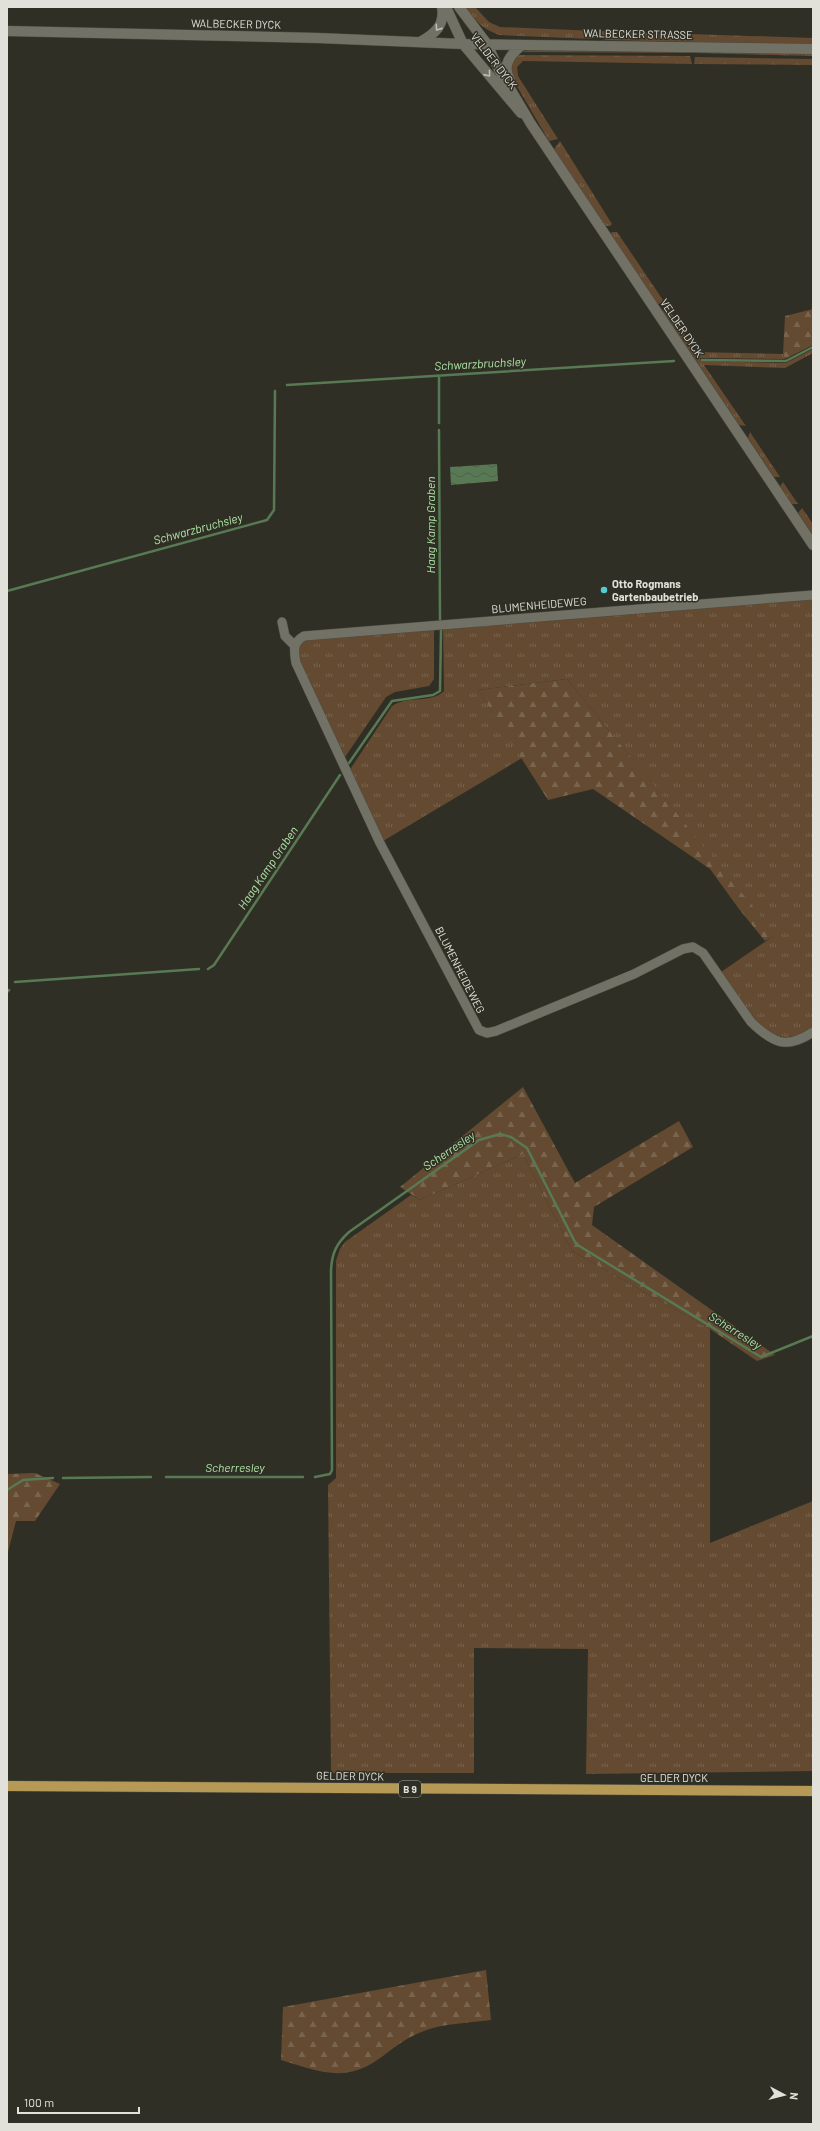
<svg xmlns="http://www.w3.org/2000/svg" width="820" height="2131" font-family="Barlow,sans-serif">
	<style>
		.grass { fill: url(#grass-tufts) }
		.forest { fill: url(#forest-firs) }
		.water { fill: url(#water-waves) }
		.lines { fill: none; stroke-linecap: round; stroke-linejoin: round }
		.stream { stroke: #577a54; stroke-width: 2.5 }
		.minor-casing { stroke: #4c4c42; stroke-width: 10 }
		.secondary-casing { stroke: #4c4c42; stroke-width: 11 }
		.primary-casing { stroke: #4c4c42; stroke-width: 11 }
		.minor { stroke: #727165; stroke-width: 9 }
		.secondary { stroke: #727165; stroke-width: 10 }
		.primary { stroke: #b69954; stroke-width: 10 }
		.oneway { stroke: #c0bfb7 }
		.poi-dot { fill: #51ccd3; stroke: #302f25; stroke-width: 1.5 }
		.labels { text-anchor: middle; stroke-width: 3; stroke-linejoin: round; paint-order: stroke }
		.shield { fill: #302f25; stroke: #acaca4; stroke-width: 1 }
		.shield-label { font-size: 10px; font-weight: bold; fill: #e1e1da }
		.street-label { font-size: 11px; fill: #e1e1da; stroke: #302f25 }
		.poi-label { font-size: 11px; font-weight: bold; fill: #e1e1da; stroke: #302f25; text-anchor: start }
		.water-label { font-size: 12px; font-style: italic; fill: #ade5a7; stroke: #302f25 }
	</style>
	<defs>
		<pattern id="grass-tufts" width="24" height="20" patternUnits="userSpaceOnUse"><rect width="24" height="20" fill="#634a31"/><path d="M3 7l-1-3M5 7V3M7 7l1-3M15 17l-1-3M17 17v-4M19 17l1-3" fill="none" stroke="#79644e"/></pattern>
		<pattern id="forest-firs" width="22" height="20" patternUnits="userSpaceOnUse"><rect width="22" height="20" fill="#634a31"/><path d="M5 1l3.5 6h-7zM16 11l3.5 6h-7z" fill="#79644e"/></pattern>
		<pattern id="water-waves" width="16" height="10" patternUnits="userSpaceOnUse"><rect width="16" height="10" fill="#577a54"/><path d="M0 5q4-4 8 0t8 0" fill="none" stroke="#4e624b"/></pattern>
	</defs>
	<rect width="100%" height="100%" fill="#302f25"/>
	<path class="grass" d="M465,7H475L489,22L500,27L597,31V37L592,39L499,35C482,29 475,20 465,7Z
		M601,31L813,38V45L605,40L601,36Z
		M529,50L688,51L690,53L520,52Z
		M699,51L813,53V56L695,53Z
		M516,55L690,56L692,64L523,61L517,67L518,76L558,139L549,141L511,76L510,70Z
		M695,57L813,59V65L694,64Z
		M560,141L612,224L610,226H605L554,149Z
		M613,232H617L665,303L657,304L610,233Z
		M664,308H668L696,352L783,354L785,359L700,358L701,361L786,363L813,349V353L785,368L704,365L746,426L739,425L663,311Z
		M750,432L780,477H774L748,438Z
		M783,482L798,504H792L780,486Z
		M802,508L813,524V536L798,513Z
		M813,598V1028C765,1058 745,1006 721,972L775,935L567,679L478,690L522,758L383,841L349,771L392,706C408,695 431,704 444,691L443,626Z
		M434,627V679L429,686L395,692L386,697L343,760L301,666L298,652L301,642L312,638Z
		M523,1154L572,1251L710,1329V1543L813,1501V1771L586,1774L588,1649L474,1648V1773H331L328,1485L336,1478V1261L340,1249L345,1242L411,1195L420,1200Z"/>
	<path class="forest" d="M813,309V345L785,359L783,354L785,316Z
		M567,679L776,935L765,941L739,909L710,869L593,789L548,800L478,690Z
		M523,1087L575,1183L679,1121L693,1147L594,1207L592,1225L775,1355L757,1361L710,1329L572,1251L523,1154L420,1200L400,1187Z
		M35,1473L60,1484L35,1521H16L7,1556V1474Z
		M486,1970L491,2020C470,2023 445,2023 424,2031C409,2036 396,2046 383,2056C347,2084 320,2072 281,2060L283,2007Z"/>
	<path class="water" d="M497,464L498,481L451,485L450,467Z"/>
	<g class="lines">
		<path class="stream" d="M702,360L786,361L813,347
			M439,376V423
			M287,385L674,361
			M439,430L440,620
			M7,591L267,520L274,510L275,391
			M349,763L392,701L433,695L440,691L441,630
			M208,969L214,965L340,775
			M15,982L199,969
			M7,992L9,990
			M166,1477H303
			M315,1477L330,1474L332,1470L331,1270C332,1253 336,1244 349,1232L479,1140L500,1134L511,1137L527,1148L576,1244L761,1357L813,1336
			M63,1478L151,1477
			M7,1490L23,1480L53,1478"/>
		<defs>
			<path id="minor" d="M813,595L304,636C292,643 294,651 296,663L380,843L479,1030L487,1033L496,1031L634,974L683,949L693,947L703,953L751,1022C773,1043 786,1050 813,1032
				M282,622L285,636L294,645"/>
			<path id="secondary" d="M446,7L463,44L521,113
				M459,7L487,44L499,70L531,124L813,545
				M7,31L318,38L463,44L813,49
				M420,42C435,34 445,25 442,7
				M510,80C501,65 511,54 522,45"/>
			<path id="primary" d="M7,1786L813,1791"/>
		</defs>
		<use href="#minor" class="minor-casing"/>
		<use href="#secondary" class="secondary-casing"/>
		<use href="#primary" class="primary-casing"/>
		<use href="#minor" class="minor"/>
		<use href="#secondary" class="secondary"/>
		<use href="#primary" class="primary"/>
	</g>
	<defs><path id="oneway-chevron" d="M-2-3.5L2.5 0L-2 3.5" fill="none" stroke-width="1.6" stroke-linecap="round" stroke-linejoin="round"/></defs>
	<g class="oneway">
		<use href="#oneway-chevron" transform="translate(438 28) rotate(125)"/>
		<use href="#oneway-chevron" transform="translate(488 74) rotate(51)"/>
	</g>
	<circle class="poi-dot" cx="604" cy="590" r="4"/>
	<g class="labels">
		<rect class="shield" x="399" y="1781" width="22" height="16" rx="3"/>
		<g class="shield-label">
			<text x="410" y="1793">B 9</text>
		</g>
		<g class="street-label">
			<text transform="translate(236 24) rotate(1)" y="4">WALBECKER DYCK</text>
			<text transform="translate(638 34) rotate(1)" y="4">WALBECKER STRASSE</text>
			<text transform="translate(494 61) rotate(52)" y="4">VELDER DYCK</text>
			<text transform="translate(682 328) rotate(56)" y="4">VELDER DYCK</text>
			<text transform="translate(539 605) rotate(-5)" y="4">BLUMENHEIDEWEG</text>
			<text transform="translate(460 970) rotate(63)" y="4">BLUMENHEIDEWEG</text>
			<text transform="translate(350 1776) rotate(1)" y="4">GELDER DYCK</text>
			<text x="674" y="1782">GELDER DYCK</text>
		</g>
		<g class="poi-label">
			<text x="612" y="588">Otto Rogmans<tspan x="612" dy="13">Gartenbaubetrieb</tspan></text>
		</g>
		<g class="water-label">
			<text transform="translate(480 364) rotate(-3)" y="4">Schwarzbruchsley</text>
			<text transform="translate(431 525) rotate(-90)" y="4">Haag Kamp Graben</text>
			<text transform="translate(198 529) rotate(-15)" y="4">Schwarzbruchsley</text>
			<text transform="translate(268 868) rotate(-56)" y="4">Haag Kamp Graben</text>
			<text transform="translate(449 1151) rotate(-34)" y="4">Scherresley</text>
			<text transform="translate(735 1331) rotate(32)" y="4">Scherresley</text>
			<text x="235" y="1472">Scherresley</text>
		</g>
	</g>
	<rect width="820" height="2131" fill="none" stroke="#e1e1da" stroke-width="16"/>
	<g transform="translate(784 2095) rotate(97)" stroke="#302f25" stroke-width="3" paint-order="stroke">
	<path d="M0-3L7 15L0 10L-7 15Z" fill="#e1e1da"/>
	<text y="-6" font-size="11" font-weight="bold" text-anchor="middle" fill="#e1e1da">N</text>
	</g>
	<path d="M18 2107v6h121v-6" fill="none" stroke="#e1e1da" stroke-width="2"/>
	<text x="24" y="2107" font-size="12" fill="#e1e1da" stroke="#302f25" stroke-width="3" paint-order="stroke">100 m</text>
</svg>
